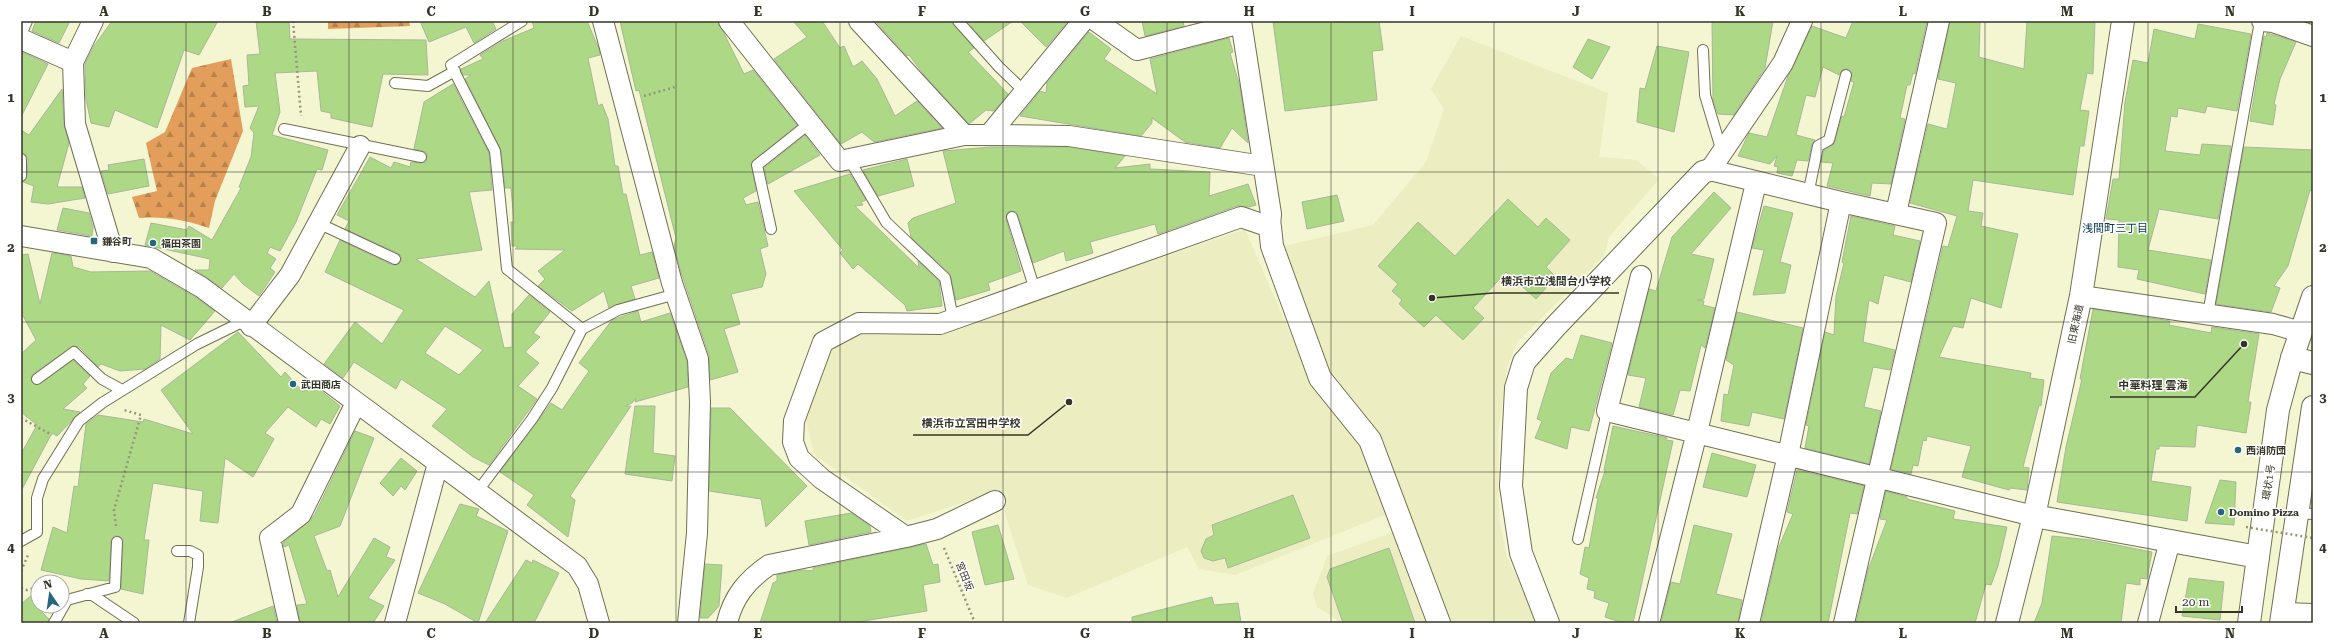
<svg xmlns="http://www.w3.org/2000/svg" width="2334" height="644" font-family="'Roboto Serif','Noto Sans JP',serif">
	<style>
		.built { fill: #ecedc1 }
		.forest { fill: url(#forest-firs) }
		.building { fill: #add886; stroke: #a7b899; fill-rule: evenodd }
		.lines { fill: none; stroke-linecap: round; stroke-linejoin: round }
		.lane-casing { stroke: #707151; stroke-width: 12 }
		.street-casing { stroke: #707151; stroke-width: 22 }
		.secondary-casing { stroke: #707151; stroke-width: 24 }
		.primary-casing { stroke: #707151; stroke-width: 24 }
		.path { stroke: #96967d; stroke-width: 2.5; stroke-dasharray: 2 3; stroke-linecap: butt }
		.lane { stroke: #fff; stroke-width: 10 }
		.street { stroke: #fff; stroke-width: 20 }
		.secondary { stroke: #fff; stroke-width: 22 }
		.primary { stroke: #fff; stroke-width: 22 }
		.path-bridge { stroke: #96967d; stroke-width: 2.5; stroke-dasharray: 2 3; stroke-linecap: butt }
		.grid { fill: none; stroke: #353527; stroke-width: 1; stroke-opacity: 0.55 }
		.poi-dot { fill: #26677b; stroke: #fff; stroke-width: 1.5 }
		.labels { text-anchor: middle; stroke-width: 3; stroke-linejoin: round; paint-order: stroke }
		.poi-label { font-size: 10px; font-weight: bold; fill: #353527; stroke: #fff; text-anchor: start }
		.street-label { font-size: 10px; fill: #353527; stroke: #fff }
		.neighbourhood-label { font-size: 11px; fill: #013b4a; stroke: #fff }
		.leader { fill: none; stroke: #353527; stroke-width: 1.5 }
		.callout-dot { fill: #353527; stroke: #fff; stroke-width: 1.5 }
		.callout-label { font-size: 11px; text-anchor: middle; font-weight: bold; fill: #353527; stroke: #fff; stroke-width: 3; stroke-linejoin: round; paint-order: stroke }
		.neatline { fill: none; stroke: #353527; stroke-width: 1.5 }
		.grid-label { font-size: 13px; text-anchor: middle; font-weight: bold; fill: #353527 }
	</style>
	<defs>
		<pattern id="forest-firs" width="22" height="20" patternUnits="userSpaceOnUse"><rect width="22" height="20" fill="#e39e5c"/><path d="M5 1l3.5 6h-7zM16 11l3.5 6h-7z" fill="#b9824c"/></pattern>
	</defs>
	<rect width="100%" height="100%" fill="#f4f5d1"/>
	<path class="built" d="M1461,36L1608,93L1599,157L1636,160L1659,179L1609,237L1604,256L1518,341L1507,367L1498,436L1499,517L1506,554L1529,605L1534,604L1541,623H1446L1379,438L1328,366L1285,246L1373,225L1426,162L1444,109L1431,89Z
		M1245,229L1312,384L1367,451L1387,514L1235,575L1199,569L1187,547L1067,598L1028,585L998,491L907,521L814,454L806,420L826,351L856,335H935Z
		M1394,532L1427,623H1337L1336,619L1317,607L1313,594L1327,556Z"/>
	<path class="forest" d="M328,21H409L410,26L328,29Z
		M231,59L243,131L215,201L209,228C186,220 163,216 139,218L132,197L157,191L146,143L165,132L192,68Z"/>
	<path class="building" d="M36,21H70L59,43L32,31Z
		M112,21H218L199,55L184,50L157,128L115,110L109,127L91,123L86,99L85,64L94,46Z
		M256,21H289L290,39L426,40L428,75L383,74L372,127L331,118V113L321,111L317,71L275,73L280,112L272,135L328,150L322,170L317,169L296,222L280,251L270,247L267,253L276,259L270,268L275,272L259,296L243,284L234,274L222,288L195,270H209L210,259L145,245L151,223L187,230L189,226L212,240L241,188L239,187L251,157L254,133L250,128L259,106L245,107L243,86L249,85L247,55L260,54Z
		M420,21H492L496,29L474,43L466,27L429,42Z
		M532,21H587L599,49L600,55L588,58L598,106L602,104L608,119L615,166H618L623,194H626L640,255L652,252L659,278L631,286L635,299L609,308L604,291L572,311L538,286L545,279L538,271L565,250L515,249L518,246H512L511,222H514L511,188H505L501,150L465,79L471,75H463L461,71V69L483,59L480,55L503,41L534,28Z
		M620,21H718L744,74L753,70L797,125L751,163L756,191L743,198L746,205L758,202L768,246L760,249L766,274L762,287L731,294L740,324L724,329L738,372L710,380L709,355L681,272L674,247L676,238L639,90L636,91Z
		M793,21H822L840,48L844,46L853,67L862,61L877,79L895,116L917,101L942,128L874,142L862,132L841,144L774,59L807,37Z
		M875,21H952L974,48L968,52L1008,94L994,111L986,110L969,124L925,76L909,55L907,56Z
		M967,21H1013L984,41Z
		M1020,21H1068L1046,47Z
		M1142,21H1183L1184,26L1145,36Z
		M1273,21H1379L1383,50L1372,51L1377,100L1285,111Z
		M1712,21H1773L1765,68L1734,115L1718,114L1713,100Z
		M1853,21H1927L1915,74L1913,73L1910,85H1907L1900,118L1905,119L1891,184L1872,183L1870,196L1827,186L1833,163L1821,162L1824,150L1834,144L1842,116L1844,117L1854,82L1851,81L1852,73L1847,69L1842,70L1839,75L1823,67L1815,97L1806,95L1796,135L1815,140L1812,144L1808,161L1797,160L1792,176L1777,173L1778,167L1774,166L1777,156L1770,164L1738,156L1749,133L1767,137L1788,76L1812,26L1846,38Z
		M1950,21H1980L1979,57L2024,69L2027,21H2095L2093,74L2087,73L2080,110L2089,111L2084,146H2080L2073,195L1973,180L1968,211L1983,213L1981,226L2018,234L2001,308L1971,298L1963,328L1953,326L1939,357L2031,373L2030,378L2044,380L2041,406L2039,405L2023,467L2029,468L2027,490L2010,488L2009,490L1962,477L1971,446L1927,436L1926,441L1923,440L1918,466L1913,465L1911,474L1891,469L1943,246L1948,247L1957,216L1910,203L1928,124L1947,129L1956,83L1938,79Z
		M2198,24L2251,34L2237,111L2207,106L2205,113L2178,108L2177,117L2171,116L2165,151L2200,155L2202,144L2231,146L2218,219L2159,209L2148,250L2211,260L2205,294L2137,279L2139,270L2118,267L2119,220L2106,219L2113,179H2119L2125,102L2133,60L2148,63L2154,29L2195,39Z
		M1089,32L1111,49L1104,59L1157,94L1150,59L1229,38L1233,52L1230,53L1240,87L1248,143L1232,128L1220,148L1185,142L1152,118V123L1141,136L1020,116L1040,91L1046,93L1047,83Z
		M2267,33L2296,42L2280,79L2274,104L2276,105L2273,125L2250,121L2264,36L2266,37Z
		M1588,39L1610,47L1592,79L1573,67Z
		M1657,46L1689,52L1674,132L1637,122L1640,88L1645,89Z
		M22,52L48,64L21,117V54Z
		M453,84L489,153L492,190L469,192L482,250L416,259L475,297L489,281L504,348L512,347V314L529,295L550,312L533,333L540,337L525,352L539,363L518,386L537,399L489,465L473,457L432,426L447,409L401,379L396,389L354,362L343,378L324,364L355,322L382,344L404,310L325,272L340,240L392,265H398L401,261V256L398,253L345,229L349,221L337,215L370,157L391,168L394,162L410,167L411,162L420,163L426,162L427,158L426,152L414,149L424,102ZM445,326L483,350L459,375L425,353Z
		M62,89L64,125L69,143L57,187H82L85,198L48,204L31,202L34,186L23,182L27,176L28,159L25,154L21,153V130L29,135Z
		M805,135L820,155L768,184L764,168Z
		M990,147H1068L1125,156L1115,168L1150,164V169L1210,172L1209,196L1248,184L1256,205L1249,207L1237,206L1158,234L1155,224L1148,226L1090,242L1093,253L1066,261L1064,251L1033,263L1018,215L1016,212L1010,211L1007,213L1006,219L1021,271L988,283L990,290L956,300L950,274L911,237L908,223L913,218L956,203L943,151Z
		M2244,147L2313,150V192L2310,190L2288,266L2274,286L2280,288L2271,312L2216,304Z
		M144,159L149,186L108,194L101,171L109,170L108,165Z
		M907,159L914,186L878,196L863,170Z
		M850,174L866,200L861,202L863,205L855,206L919,268L918,261L939,281L942,306L907,311L905,305L858,264L853,269L840,253L843,250L794,191Z
		M1714,192L1731,208L1691,254L1714,259L1704,299L1697,300L1704,301L1703,305L1715,308L1705,348L1701,345L1690,391L1680,390L1673,415L1639,407L1646,378L1628,375L1649,289L1656,291L1672,237Z
		M1337,195L1344,221L1307,229L1302,202Z
		M1508,199L1538,227L1546,218L1570,240L1546,267L1556,277L1536,299L1506,272L1473,308L1484,318L1463,340L1436,315L1424,327L1399,304L1402,300L1392,291L1398,284L1378,266L1418,222L1455,256Z
		M1764,206L1793,213L1780,262L1791,265L1785,293L1753,295L1764,250L1752,248Z
		M63,208L89,213L93,227L92,236L57,230Z
		M1851,216L1895,226L1893,235L1920,241L1911,282L1884,275L1878,304L1869,300L1863,342L1895,350L1890,370L1873,367L1864,407L1881,411L1869,464L1805,448L1809,426L1806,425L1825,332L1834,335L1836,296L1844,263L1842,262Z
		M52,253L71,256L73,267L91,272L150,271L195,297L215,311L190,340L161,325L160,359L145,369L120,371L101,364L98,367L79,347L73,346L33,374L31,377L32,382L38,385L73,360L90,376L83,384L87,388L63,409L80,412L57,436L52,433L21,491V454L37,425L21,412V354L36,340L21,312V255L28,254L40,304Z
		M2093,309L2170,321L2169,325L2211,333L2212,327L2259,334L2248,402H2251L2246,433L2197,425L2195,447L2159,446V449H2156L2151,481L2191,487L2187,521L2057,502L2066,447L2082,379H2080Z
		M638,311L641,322L670,313L687,361L688,387L635,402L636,398L632,403L625,406H631L570,496L575,500L568,537L527,505L534,495L500,472L551,403L562,410L589,371L579,363L612,320Z
		M1737,312L1803,328L1784,419L1752,412L1749,426L1721,421L1724,394L1728,395L1734,365L1726,360Z
		M238,332L281,377L285,372L303,392L310,382L340,406L330,424L321,419L316,427L288,407L265,433L274,439L253,477L225,458L218,523L200,521L203,491L153,483L144,540H149L143,594L121,589L123,542V539L118,536H114L111,541L109,581L81,579L41,570L53,527L67,533L74,486L78,487L86,424L98,415L143,422L144,419L193,434L161,390Z
		M1581,335L1612,343L1589,431L1571,427L1567,449L1535,438L1542,421L1537,419L1551,373L1566,358L1573,360Z
		M635,406H655L653,453L675,456L672,481L625,474Z
		M711,408H730L807,486L766,527L761,499L709,491Z
		M1613,426L1667,438L1666,440L1673,441L1633,623H1623L1605,617L1609,603L1594,598L1595,591L1587,589L1589,578L1580,574L1585,547L1589,548L1598,498H1596L1605,471L1604,470Z
		M355,431L374,438L340,526L314,536L327,571L330,570L338,597L374,538L390,547L386,557L395,560L368,598L384,606L373,623H300L297,605L307,604L289,545L284,547L283,543L314,516Z
		M1712,453L1756,465L1747,497L1703,487Z
		M401,458L417,471L405,490L401,486L393,496L380,483Z
		M1797,470L1864,486L1857,514L1850,513L1828,623H1761L1778,549L1793,514L1787,512Z
		M2220,480L2236,482L2234,525L2205,523Z
		M1886,491L1907,497V499L1955,511L1953,519L2007,527L1998,566L1991,585L1986,584L1975,623H1856L1868,570L1887,520L1880,519Z
		M1293,495L1310,538L1228,568L1225,558L1213,561L1204,558L1201,551L1206,539L1214,535L1212,525Z
		M460,504L479,509L476,516L508,531L478,623L445,604L418,593Z
		M851,513L870,526L871,532L809,545L805,521Z
		M998,525L1014,579L985,585L972,532Z
		M1694,525L1732,534L1716,594L1742,600L1738,623H1661L1671,582L1680,584Z
		M2052,536L2091,540L2152,552L2147,579L2140,578V585L2126,583L2121,623H2034L2042,603Z
		M926,544L933,565L938,564L940,582L923,585L927,611L863,621V623H760L773,583L777,581V575L803,570L813,571V568Z
		M1389,548L1415,623H1343L1327,577L1330,569Z
		M526,560L532,563L533,560L559,573L534,623H485Z
		M705,564L722,565L719,606L708,618H700Z
		M2189,578L2224,582L2220,620L2182,616Z
		M38,590V606H41L39,609L49,619L48,623H21V604Z
		M1212,597L1214,605L1238,603L1241,623H1132V617Z
		M273,606L277,623H232V622Z"/>
	<g class="lines">
		<defs>
			<path id="lane" d="M522,21L451,65L495,151L507,269L582,329
				M958,21L999,67L1025,92
				M21,35L27,21
				M1703,50L1705,95L1722,152
				M395,83L428,86L455,71
				M284,129L421,157
				M21,159V176
				M849,159L886,222L945,278L953,319
				M1808,195L1818,146L1829,140L1846,75
				M1012,217L1035,290
				M318,223L395,259
				M771,229L757,165L810,123
				M2208,314L2260,21
				M37,379L74,352L102,379L122,390
				M477,492L532,419L552,388L582,329L618,310L676,294
				M2297,513L2313,514
				M1578,539L1607,411
				M21,541L37,532V498L43,479L79,421L102,403L197,344L244,321
				M177,551H190L198,555V567L189,623
				M87,594H91L134,623
				M54,623L67,600L115,587L117,542"/>
			<path id="street" d="M93,21L73,62L75,124L113,252
				M603,21L672,283L698,359L700,402L697,533L688,623
				M729,21L840,161L964,135H989L1069,136L1263,166
				M859,21L964,135
				M1096,21L1137,50L1241,23
				M1802,21L1783,63L1710,170L1841,202L1936,223L1844,623
				M2262,21L2273,22L2313,36
				M21,39L73,62
				M989,135L1083,21
				M1896,213L1939,21
				M21,236L151,258L201,287L577,566L588,584L599,623
				M1641,276L1607,411L2034,516
				M2081,296L2273,324L2301,332
				M251,326L290,275L360,146
				M995,501L937,529L906,537L822,479L799,458L793,442L794,421L823,342L859,323L940,324L1241,217L1270,227L1271,214L1241,21
				M2283,613L2313,614
				M289,623L270,538L301,514L356,403
				M395,623L438,463
				M727,623C733,597 747,580 769,565L906,537
				M1649,623L1697,432L1756,183
				M1749,623L1788,455L1841,202
				M2148,623L2170,541"/>
			<path id="secondary" d="M1270,227L1272,246L1320,378L1370,440L1439,623
				M2292,358L2313,363
				M2034,516L2258,557
				M1548,623L1521,553L1511,486L1516,388L1524,362L1555,327L1703,172L1710,170
				M2007,623L2034,516L2081,296L2123,21"/>
			<path id="primary" d="M2249,623L2278,410L2292,358L2313,297
				M2281,623L2313,407"/>
		</defs>
		<use href="#lane" class="lane-casing"/>
		<use href="#street" class="street-casing"/>
		<use href="#secondary" class="secondary-casing"/>
		<use href="#primary" class="primary-casing"/>
		<path class="path" d="M293,21L301,116
			M644,96L675,87
			M21,418L52,435
			M116,526L114,510L141,415L124,410
			M944,548L975,623
			M21,571L28,555
			M21,588L27,590L38,587"/>
		<use href="#lane" class="lane"/>
		<use href="#street" class="street"/>
		<use href="#secondary" class="secondary"/>
		<use href="#primary" class="primary"/>
		<path class="path-bridge" d="M2246,527L2313,538"/>
	</g>
	<path class="grid" d="M186,21V623M349,21V623M513,21V623M676,21V623M840,21V623M1003,21V623M1167,21V623M1331,21V623M1494,21V623M1658,21V623M1821,21V623M1985,21V623M2148,21V623M21,172H2313M21,322H2313M21,472H2313"/>
	<g class="poi-dot">
		<rect x="90" y="237" width="8" height="8" rx="2"/>
		<circle cx="153" cy="243" r="4"/>
		<circle cx="293" cy="384" r="4"/>
		<circle cx="2238" cy="450" r="4"/>
		<circle cx="2221" cy="512" r="4"/>
	</g>
	<g class="labels">
		<g class="poi-label">
			<text x="102" y="245">鎌谷町</text>
			<text x="161" y="247">福田茶園</text>
			<text x="301" y="388">武田商店</text>
			<text x="2246" y="454">西消防団</text>
			<text x="2229" y="516">Domino Pizza</text>
		</g>
		<g class="street-label">
			<text transform="translate(2075 324) rotate(-78)" y="4">旧東海道</text>
			<text transform="translate(2268 482) rotate(-82)" y="4">環状1号</text>
			<text transform="translate(965 576) rotate(68)" y="4">宮田坂</text>
		</g>
		<g class="neighbourhood-label">
			<text x="2115" y="232">浅間町三丁目</text>
		</g>
	</g>
	<path class="leader" d="M1432 298L1493 293H1619M2244 344L2195 397H2110M1069 402L1028 435H913"/>
	<g class="callout-dot">
		<circle cx="1432" cy="298" r="4"/>
		<circle cx="2244" cy="344" r="4"/>
		<circle cx="1069" cy="402" r="4"/>
	</g>
	<g class="callout-label">
		<text x="1556" y="285">横浜市立浅間台小学校</text>
		<text x="2153" y="389">中華料理 雲海</text>
		<text x="971" y="427">横浜市立宮田中学校</text>
	</g>
	<rect width="2334" height="644" fill="none" stroke="#ffffff" stroke-width="44"/>
	<g transform="translate(50 594) rotate(347)"><circle r="19" fill="#ffffff" stroke="#aeaea9"/>
	<path d="M0-3L7 15L0 10L-7 15Z" fill="#26677b"/>
	<text y="-6" font-size="11" font-weight="bold" text-anchor="middle" fill="#353527">N</text>
	</g>
	<path d="M2176 606v6h66v-6" fill="none" stroke="#353527" stroke-width="2"/>
	<text x="2182" y="606" font-size="12" fill="#353527" stroke="#ffffff" stroke-width="3" paint-order="stroke">20 m</text>
	<rect x="22" y="22" width="2290" height="600" class="neatline"/>
	<g class="grid-label">
		<text x="104" y="16">A</text>
		<text x="267" y="16">B</text>
		<text x="431" y="16">C</text>
		<text x="594" y="16">D</text>
		<text x="758" y="16">E</text>
		<text x="922" y="16">F</text>
		<text x="1085" y="16">G</text>
		<text x="1249" y="16">H</text>
		<text x="1412" y="16">I</text>
		<text x="1576" y="16">J</text>
		<text x="1740" y="16">K</text>
		<text x="1903" y="16">L</text>
		<text x="2067" y="16">M</text>
		<text x="2230" y="16">N</text>
		<text x="11" y="102">1</text>
		<text x="2323" y="102">1</text>
		<text x="11" y="252">2</text>
		<text x="2323" y="252">2</text>
		<text x="11" y="402">3</text>
		<text x="2323" y="402">3</text>
		<text x="11" y="552">4</text>
		<text x="2323" y="552">4</text>
		<text x="104" y="638">A</text>
		<text x="267" y="638">B</text>
		<text x="431" y="638">C</text>
		<text x="594" y="638">D</text>
		<text x="758" y="638">E</text>
		<text x="922" y="638">F</text>
		<text x="1085" y="638">G</text>
		<text x="1249" y="638">H</text>
		<text x="1412" y="638">I</text>
		<text x="1576" y="638">J</text>
		<text x="1740" y="638">K</text>
		<text x="1903" y="638">L</text>
		<text x="2067" y="638">M</text>
		<text x="2230" y="638">N</text>
	</g>
</svg>
